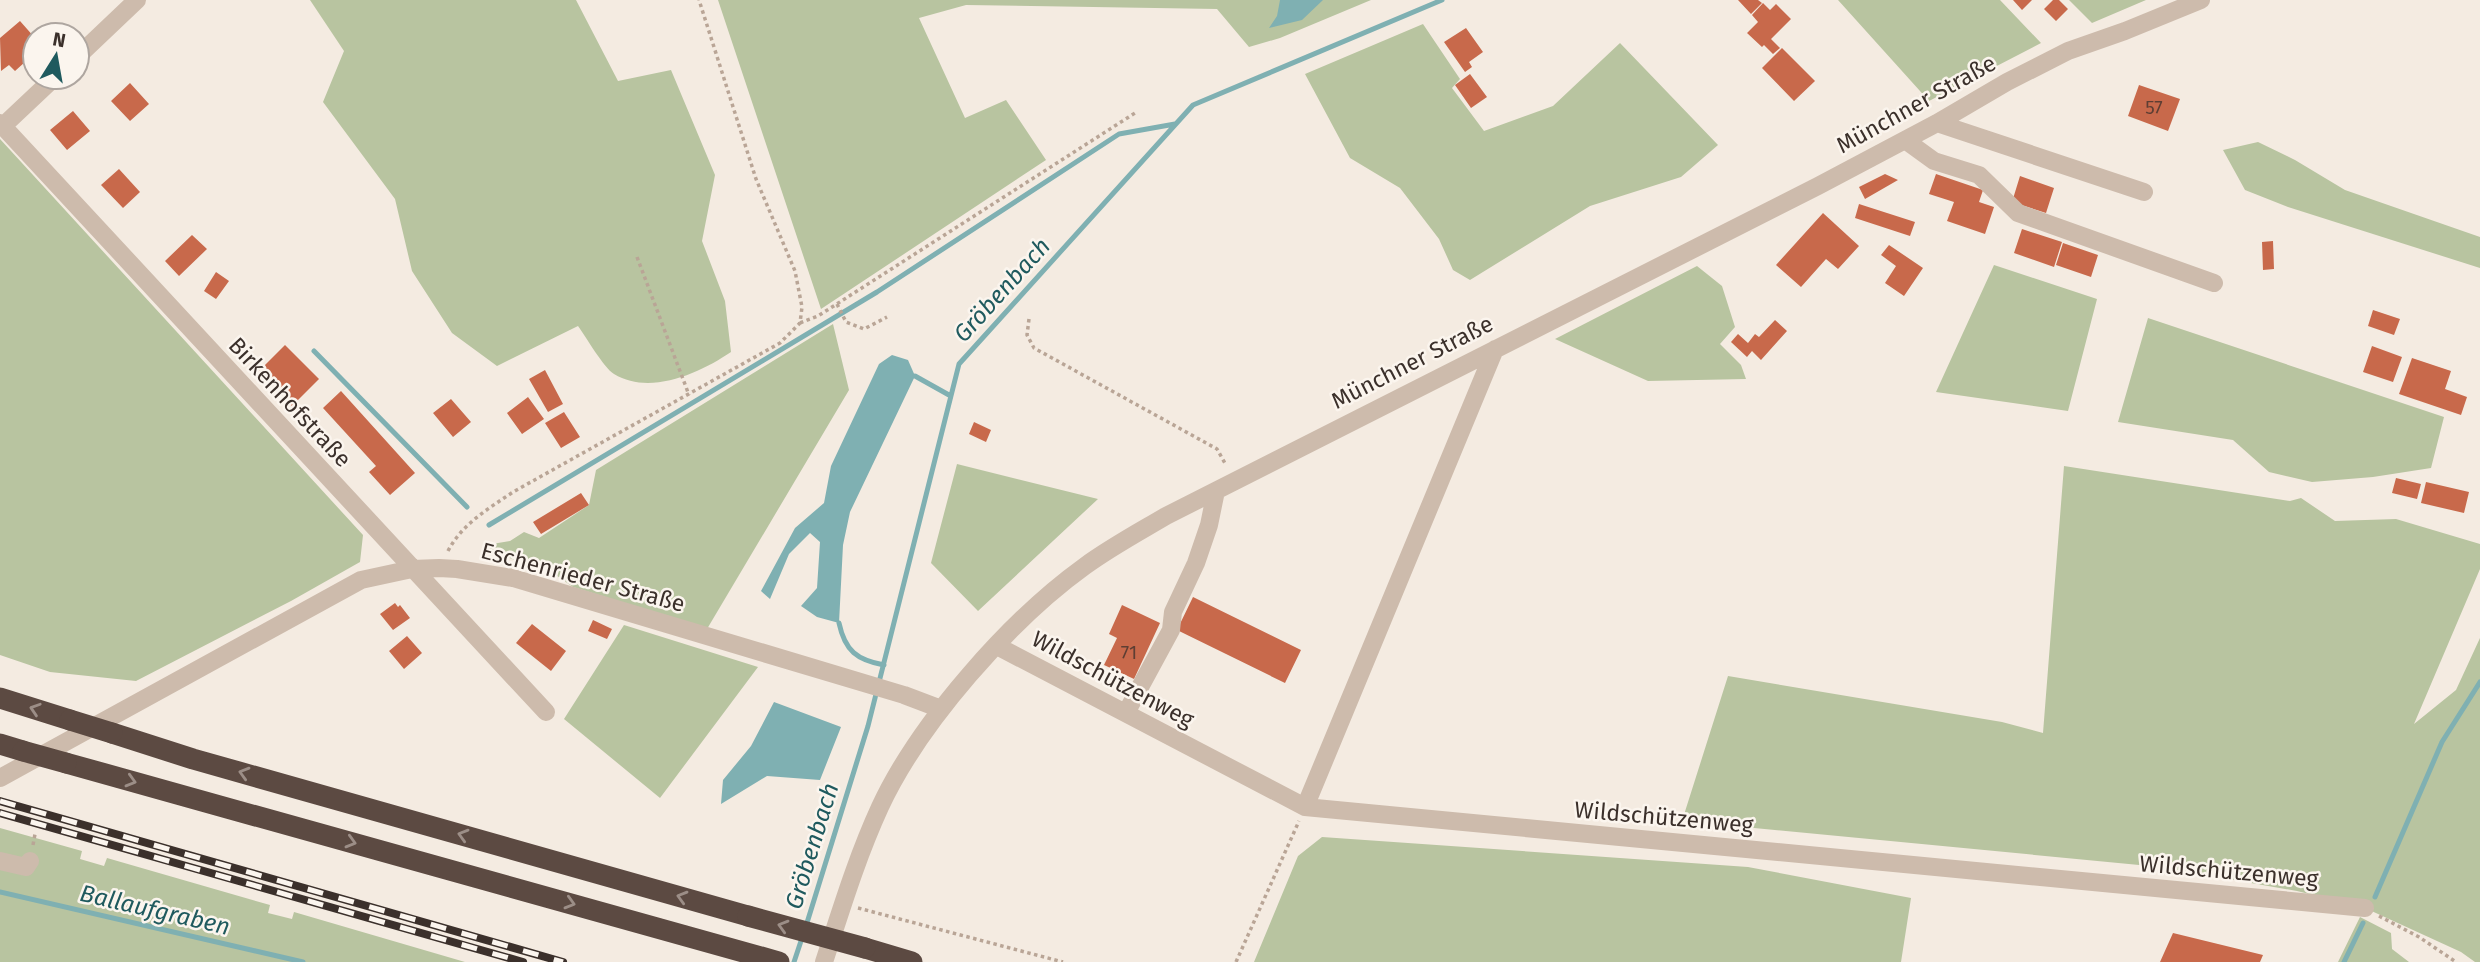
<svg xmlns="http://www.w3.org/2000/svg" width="2480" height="962" font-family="'Fira Sans',sans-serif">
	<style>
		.green { fill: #b8c4a0 }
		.water { fill: #7fb0b2 }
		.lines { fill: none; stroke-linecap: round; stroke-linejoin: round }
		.stream { stroke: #7fb0b2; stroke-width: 5 }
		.building { fill: #c8694b }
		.path { stroke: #b9a596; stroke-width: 3.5; stroke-dasharray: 3.5 3.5; stroke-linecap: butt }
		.minor { stroke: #cdbbac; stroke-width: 18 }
		.highway { stroke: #5c4a42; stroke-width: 21 }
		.rail-casing { stroke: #3b302b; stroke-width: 8 }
		.rail { stroke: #fbf5ee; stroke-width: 5; stroke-dasharray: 16; stroke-linecap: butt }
		.highway-bridge { stroke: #5c4a42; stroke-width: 21 }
		.oneway { stroke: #9c8e87 }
		.labels { text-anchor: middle; stroke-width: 5; stroke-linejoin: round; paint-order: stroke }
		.number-label { font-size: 19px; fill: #5e3e33 }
		.street-label { font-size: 23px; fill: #3b302b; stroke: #fbf5ee }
		.water-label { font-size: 24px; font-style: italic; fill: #1f5a5e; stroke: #fbf5ee }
	</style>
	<rect width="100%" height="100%" fill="#f4ebe1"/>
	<path class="green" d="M310,0H576L618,81L671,70L715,175L702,241L725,301L731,352C700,373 650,396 614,374C604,368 586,337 578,326L497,366L452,333L412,271L395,199L323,102L344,51Z
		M718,0H1371L1280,38L1249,47L1217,9L966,5L919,18L965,118L1006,100L1046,160L821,309Z
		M1838,0H2000L2041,43L1929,101Z
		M2069,0H2146L2092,23Z
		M1423,24L1460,79L1452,88L1484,131L1553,106L1620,43L1718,145L1681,177L1590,206L1470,280L1453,270L1439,239L1400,188L1350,158L1305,74Z
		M0,139L363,535L360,562L291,601L136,681L50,672L0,655Z
		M2258,142L2295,160L2345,190L2480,237V268L2288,207L2245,190L2223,150Z
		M1994,265L2097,299L2068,411L1936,392Z
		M1697,266L1722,286L1735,327L1720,344L1741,365L1746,379L1648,381L1555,339Z
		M2148,318L2444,417L2431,468L2373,477L2312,482L2269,472L2233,440L2118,422Z
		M833,324L849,390L707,629L573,587L553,573L489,551L492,544L510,541L524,532L539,538L589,505L596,470Z
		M957,464L1098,499L978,611L931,563Z
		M2064,466L2290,501L2301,498L2335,521L2396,519L2480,544V569L2414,724L2456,690L2480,638V962H2475L2461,952L2365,908L2297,891L2160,867L1682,821L1728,676L2002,722L2043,733Z
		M624,625L758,667L660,798L564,719Z
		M0,828L82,851L80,859L104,866L107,858L270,905L268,913L292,919L294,912L465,962H0Z
		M1322,837L1748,867L1911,898L1901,962H1254L1298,856Z
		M2360,917L2391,933L2392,949L2409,962H2338Z"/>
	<path class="water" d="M1280,0H1323L1302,20L1269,28L1277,16Z
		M892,355L908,360L915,376L850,512L843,545L839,623L817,617L801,606L817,588L820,542L810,533L789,554L770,599L761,591L795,528L824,503L831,466L879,364Z
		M774,702L841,727L820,780L767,776L721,804L723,780L751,746Z"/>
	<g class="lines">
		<path class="stream" d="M314,351L467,507
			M915,376L949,395
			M489,525L877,292L1119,134L1175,124
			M839,623C845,651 857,660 884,665
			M0,892L303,962
			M2375,897L2442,742L2480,682
			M806,926L868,726L959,364L1193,105L1442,0
			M794,962L803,935
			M2344,962L2363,923"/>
	</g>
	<path class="building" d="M1738,0H1758L1762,3L1751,14Z
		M2013,0H2032L2022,10Z
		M2053,0H2059L2068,9L2056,21L2044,9Z
		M1763,3L1770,10L1776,4L1791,19L1771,39L1780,48L1773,54L1764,45L1762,47L1747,33L1758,22L1752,15Z
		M20,21L35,38V53L15,71L9,65L1,71L0,38Z
		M1466,28L1483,52L1469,62L1472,67L1465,72L1444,42Z
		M1782,48L1815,81L1794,101L1762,68Z
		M1470,74L1487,97L1471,108L1455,85Z
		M130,83L149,104L130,121L111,101Z
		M2139,85L2180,99L2168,131L2128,116Z
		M73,111L90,131L67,150L50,130Z
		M119,169L140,192L123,208L101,185Z
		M1885,174L1898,180L1865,199L1859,187Z
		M1936,174L1983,190L1979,202L1994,207L1985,234L1947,221L1954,202L1929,194Z
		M2020,176L2054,188L2046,213L2012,202Z
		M1859,204L1915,222L1910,236L1855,218Z
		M1823,213L1859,246L1838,269L1826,259L1801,287L1776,265Z
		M2022,229L2062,242L2054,267L2014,253Z
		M192,235L207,249L179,276L165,261Z
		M2273,241L2274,269L2263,270L2262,242Z
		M2063,243L2098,255L2091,277L2056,265Z
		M1889,245L1923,268L1904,296L1885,283L1896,266L1881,255Z
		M216,272L229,281L216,299L204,291Z
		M2373,310L2400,319L2394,335L2368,326Z
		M1775,320L1787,331L1761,360L1752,351L1747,357L1731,342L1738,334L1748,343L1755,334L1759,337Z
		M285,345L319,379L292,406L258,372Z
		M2372,346L2402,357L2393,382L2363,372Z
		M2412,358L2451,371L2445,389L2467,397L2461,415L2399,394Z
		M545,370L563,404L548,412L529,379Z
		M341,391L415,473L390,495L369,472L376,466L323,408Z
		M528,397L544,419L522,434L507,413Z
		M451,399L471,422L453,437L433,413Z
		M564,412L580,437L561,448L545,423Z
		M974,422L991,430L986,442L969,434Z
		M2396,478L2421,484L2417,499L2392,493Z
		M2426,482L2469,492L2464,513L2421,503Z
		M581,493L589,505L541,534L533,522Z
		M1193,597L1301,650L1285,683L1177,630Z
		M395,603L398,607L400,605L410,618L393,630L380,614Z
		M1122,605L1160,623L1134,679L1104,665L1117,638L1109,634Z
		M593,620L612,629L607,639L588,631Z
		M532,624L566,651L551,671L516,643Z
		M407,636L422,653L404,669L389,651Z
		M2173,933L2263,955L2260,962H2160Z"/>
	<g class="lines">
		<path class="path" d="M637,257L689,395
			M837,304L846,322L864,329L887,317
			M1029,319L1027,335L1034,348L1217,449L1226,465
			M800,323L818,316L1135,113
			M448,551C462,524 488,509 513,492L780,343L800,323L802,307L795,271L756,179L699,0
			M33,845L35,834
			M858,908L1063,962
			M2379,916L2419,937L2456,962
			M1236,962L1299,821"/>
		<path class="minor" d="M77,57L137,0
			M0,123L546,712
			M1937,123L2144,192
			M3,126L55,77
			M1905,140L1934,161L1979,175L2018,213L2214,283
			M997,646L1305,807L2365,908
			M1126,713L1171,630L1173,612L1196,563L1209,525L1216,491
			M0,778L361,580L412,569L439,568L457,569L513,578L904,695L941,709
			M1305,807L1495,349
			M0,861L26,867L30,861
			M824,962C841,910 857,857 880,807C919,723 1010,620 1085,566C1111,547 1139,532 1166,516L1818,186L1937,123L2007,82L2068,51L2125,31L2201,0"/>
		<path class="highway" d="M0,698L70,720
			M112,733L193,759L748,916
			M0,744L23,751
			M66,763L779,962
			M865,948L912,962"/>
		<defs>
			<path id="rail" d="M0,801L563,962
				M0,813L523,962"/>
		</defs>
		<use href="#rail" class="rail-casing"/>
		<use href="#rail" class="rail"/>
		<path class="highway-bridge" d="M70,720L112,733
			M23,751L66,763
			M748,916L865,948"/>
	</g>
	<defs><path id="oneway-chevron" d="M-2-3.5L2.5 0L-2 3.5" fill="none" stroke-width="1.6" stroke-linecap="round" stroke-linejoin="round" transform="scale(1.75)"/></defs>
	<g class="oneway">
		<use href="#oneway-chevron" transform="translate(35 709) rotate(-162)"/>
		<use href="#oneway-chevron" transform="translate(244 773) rotate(-164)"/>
		<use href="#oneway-chevron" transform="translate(131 781) rotate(16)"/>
		<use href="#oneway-chevron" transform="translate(463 835) rotate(-164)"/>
		<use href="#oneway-chevron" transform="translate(351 842) rotate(16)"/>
		<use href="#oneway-chevron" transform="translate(682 897) rotate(-164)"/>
		<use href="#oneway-chevron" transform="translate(570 903) rotate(16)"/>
		<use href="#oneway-chevron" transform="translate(783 926) rotate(-164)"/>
	</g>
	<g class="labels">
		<g class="number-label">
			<text x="2154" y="114">57</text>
			<text x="1129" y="659">71</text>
		</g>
		<g class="street-label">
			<text transform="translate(1916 104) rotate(-29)" y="8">Münchner Straße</text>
			<text transform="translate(1412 362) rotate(-27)" y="8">Münchner Straße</text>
			<text transform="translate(290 402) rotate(47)" y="8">Birkenhofstraße</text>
			<text transform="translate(583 577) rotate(15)" y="8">Eschenrieder Straße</text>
			<text transform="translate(1113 679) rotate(28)" y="8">Wildschützenweg</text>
			<text transform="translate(1664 817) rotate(5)" y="8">Wildschützenweg</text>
			<text transform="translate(2229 871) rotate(5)" y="8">Wildschützenweg</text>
		</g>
		<g class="water-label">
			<text transform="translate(1002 290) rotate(-48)" y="8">Gröbenbach</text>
			<text transform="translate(812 846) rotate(-73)" y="8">Gröbenbach</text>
			<text transform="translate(155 910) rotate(13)" y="8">Ballaufgraben</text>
		</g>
	</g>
	<g transform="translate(56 56) rotate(11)"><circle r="33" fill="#fbf5ee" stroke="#aea6a0" stroke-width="2"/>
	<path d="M0-5L12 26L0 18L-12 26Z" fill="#1f5a5e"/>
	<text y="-10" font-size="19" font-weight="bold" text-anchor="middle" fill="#3b302b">N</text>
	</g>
</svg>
